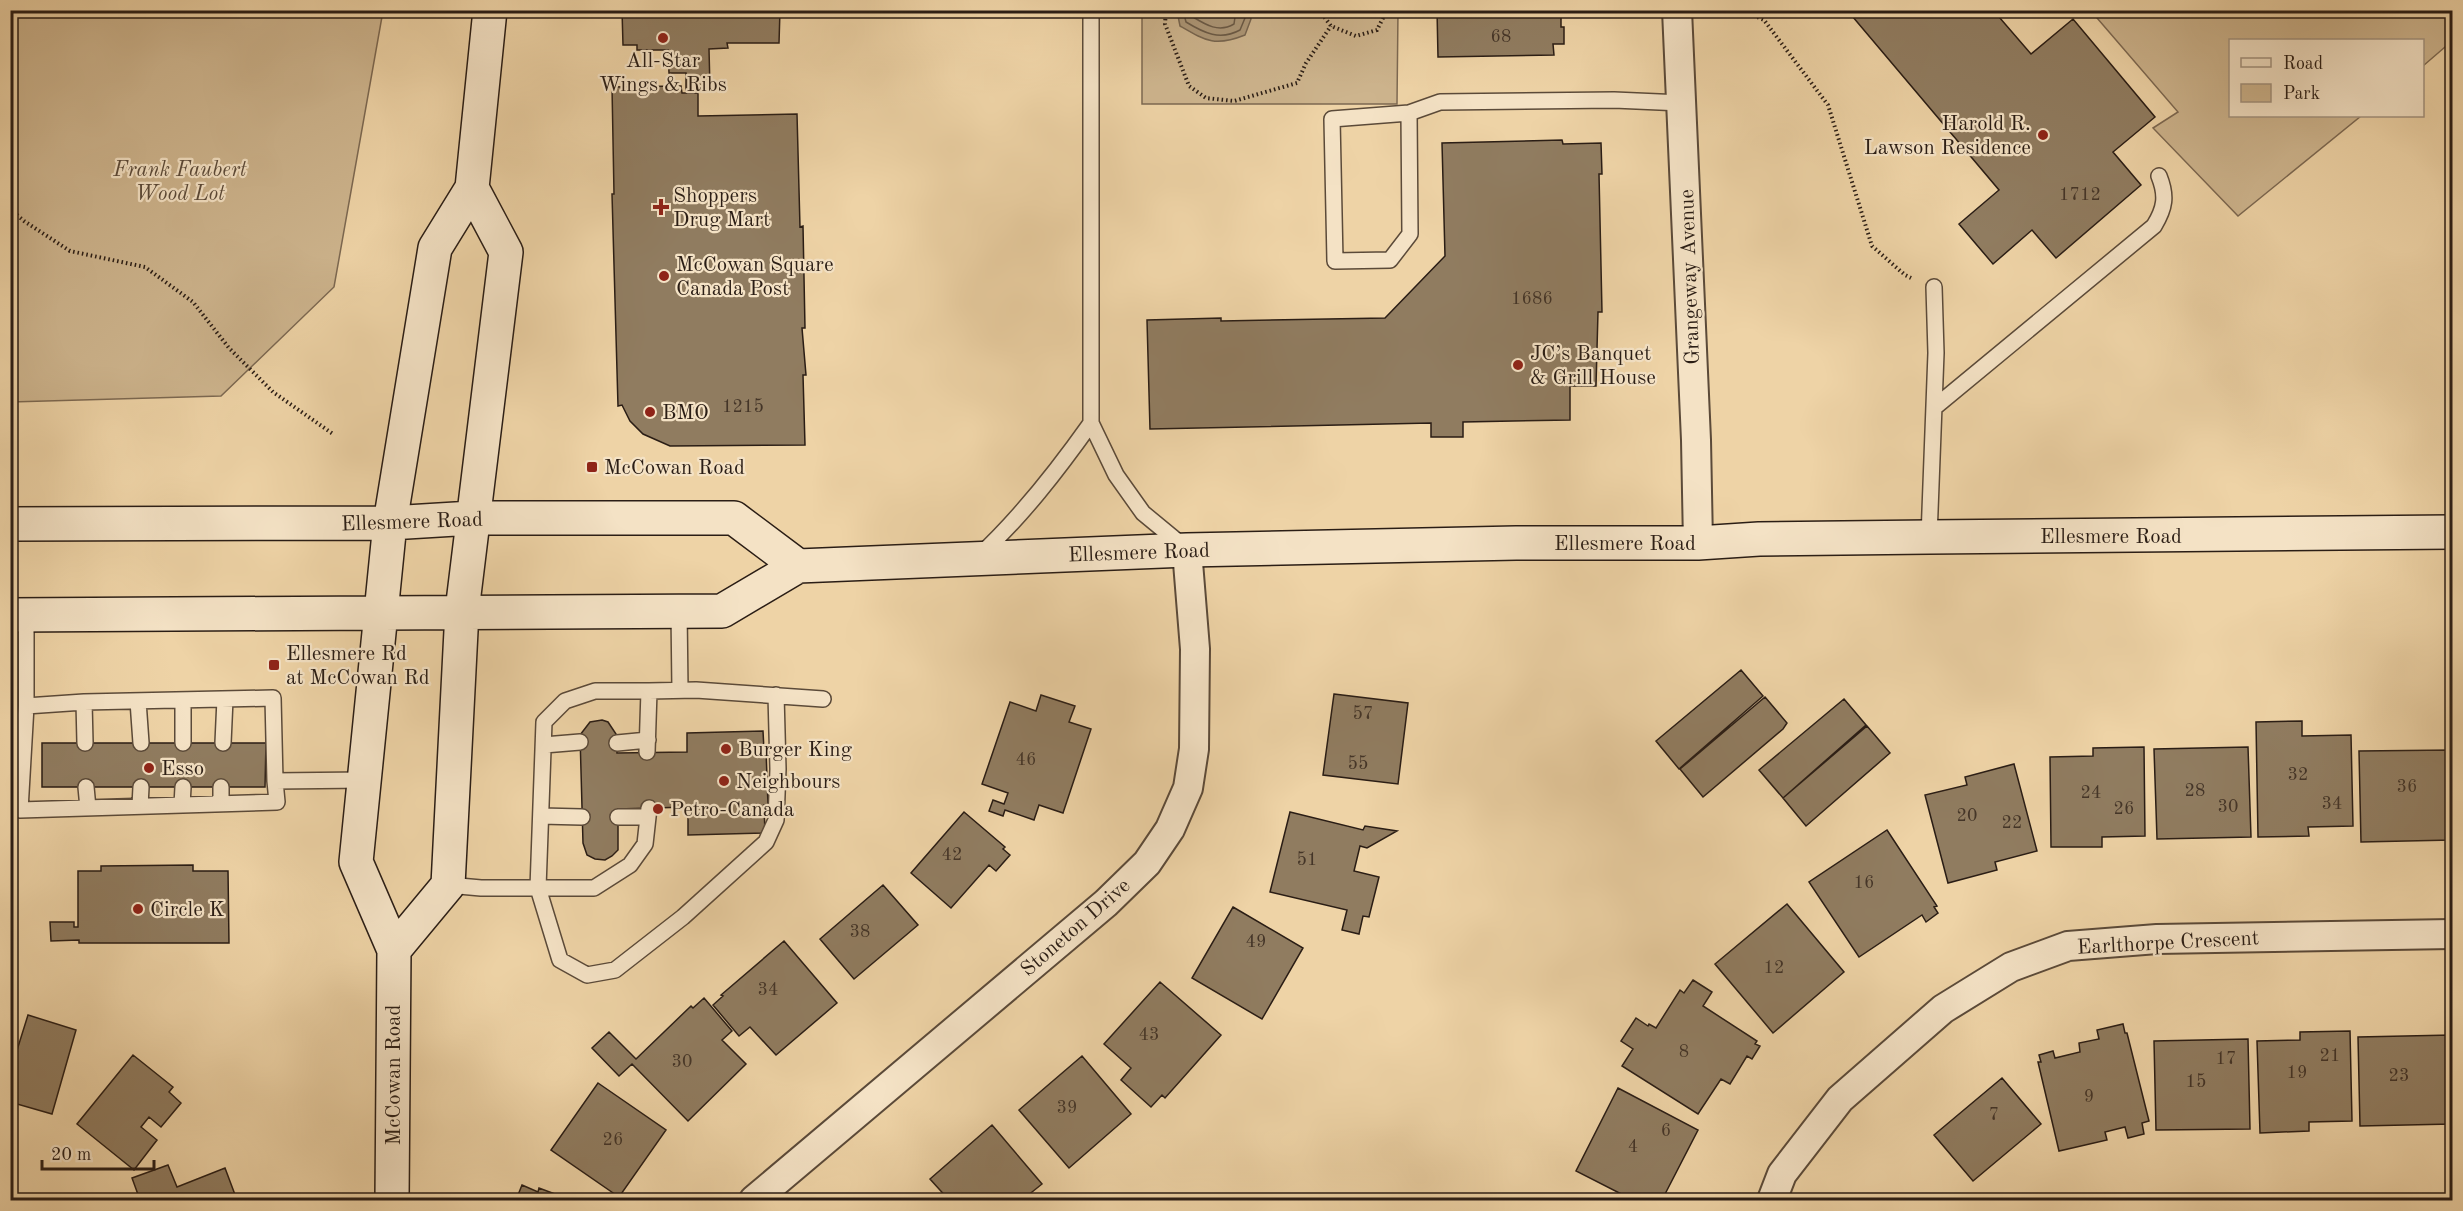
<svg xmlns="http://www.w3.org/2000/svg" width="2463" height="1211" font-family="'Old Standard TT',serif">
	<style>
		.green { fill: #cdb48d; stroke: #7c6851; stroke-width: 1.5 }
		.water { fill: #ab9575; stroke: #77654f; stroke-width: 1.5 }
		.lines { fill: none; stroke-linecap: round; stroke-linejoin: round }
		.shore { stroke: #6a5945; stroke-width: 1.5 }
		.building { fill: #907c60; stroke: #2a1d15; stroke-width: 1.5 }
		.lane-casing { stroke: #5b4a39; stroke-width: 18 }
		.street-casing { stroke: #5b4a39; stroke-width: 32 }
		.secondary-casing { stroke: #2a1d15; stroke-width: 36 }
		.path { stroke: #2a1d15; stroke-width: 4; stroke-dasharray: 1.5 3; stroke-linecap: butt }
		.lane { stroke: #f4e2c5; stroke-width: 15 }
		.street { stroke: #f4e2c5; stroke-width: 28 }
		.secondary { stroke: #f4e2c5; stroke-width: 33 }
		.poi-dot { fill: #8f2418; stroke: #f4e2c5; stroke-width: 2 }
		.labels { text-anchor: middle; stroke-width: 4.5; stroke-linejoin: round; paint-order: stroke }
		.number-label { font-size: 18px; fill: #443528 }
		.poi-label { font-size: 21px; fill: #2a1d15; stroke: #f4e2c5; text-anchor: start }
		.park-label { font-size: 21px; font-style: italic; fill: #5b4a39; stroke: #f4e2c5 }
		.street-label { font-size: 21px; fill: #2a1d15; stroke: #f4e2c5 }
	</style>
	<rect width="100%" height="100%" fill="#eed3a6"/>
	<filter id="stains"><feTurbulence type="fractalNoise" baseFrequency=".00333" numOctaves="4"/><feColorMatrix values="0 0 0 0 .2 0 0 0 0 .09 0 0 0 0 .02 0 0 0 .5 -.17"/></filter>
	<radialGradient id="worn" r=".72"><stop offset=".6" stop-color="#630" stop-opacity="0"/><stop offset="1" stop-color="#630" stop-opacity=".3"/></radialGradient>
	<path class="green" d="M10,11H383L334,287L221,396L11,402Z
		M1142,11H1398L1397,104H1142Z
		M2091,11H2452V41L2423,66L2422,40H2230V116H2361L2238,216L2153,128L2178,112Z"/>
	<path class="water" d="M1177,11H1249L1251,19L1245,35C1215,47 1206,41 1180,26Z"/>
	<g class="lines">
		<path class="shore" d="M1183,10L1186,22C1204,33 1220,41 1240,30L1245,18L1244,10
			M1191,10L1193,17C1206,25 1219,33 1234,24L1236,10"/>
	</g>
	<path class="building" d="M622,10H780L779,43H727L728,48L709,49L710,89L686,90V73H669L668,50H637V45H623Z
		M1437,10H1561V27H1564V44H1553L1554,55L1438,57Z
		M1847,10H1993L2031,54L2073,19L2155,117L2113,152L2141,185L2056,258L2032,230L1993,264L1959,224L1999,190Z
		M681,86L682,93H698V116L797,114L800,227L803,226L805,328H802L806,375H803L805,445L670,446L643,434L630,421L622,405L618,406L612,194H614L612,87Z
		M1562,140L1563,144L1601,143L1602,174H1599L1602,312H1598L1596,386H1570V420L1463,422V437H1431V423L1150,429L1147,320L1221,318V321L1385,318L1445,256L1442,143Z
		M1741,670L1763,696L1679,769L1656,741Z
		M1334,694L1408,703L1398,784L1323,775Z
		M1041,695L1075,706L1069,722L1091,729L1063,813L1039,805L1034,820L1005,810L1003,816L989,811L993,800L1004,804L1008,793L982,784L1010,702L1036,711Z
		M1765,697L1787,723L1783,729L1703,797L1680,769Z
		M1844,699L1866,725L1783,798L1759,770Z
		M602,720L608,722L616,734L617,753L687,752V733L763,731L764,750H766L768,805H764L765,833L688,835V807L618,809V850L612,856L605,860L595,859L587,855L583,843L580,735L590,722Z
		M2302,721V736L2351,735L2353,826L2308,827L2309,836L2258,837L2256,722Z
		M1867,726L1890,753L1806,826L1783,798Z
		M42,743H266L265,787H42Z
		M2144,747L2145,836L2102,837V847H2051L2050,757L2093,756V748Z
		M2248,747L2251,837L2157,839L2154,749Z
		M2452,750V840L2361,842L2359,751Z
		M2014,764L2037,851L1995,862L1997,870L1948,883L1925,795L1967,785L1965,777Z
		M964,812L1005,847L1003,849L1010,855L996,871L989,865L951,908L911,873Z
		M1290,812L1363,830L1365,826L1397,831L1367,848L1360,846L1354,871L1379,877L1369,917L1363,916L1359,934L1342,930L1347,910L1270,892Z
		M1887,830L1937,906L1934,907L1938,913L1926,922L1922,915L1859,957L1809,882Z
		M193,865V871H228L229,943H79V940L51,941L50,922H74V927H78V871H101V866Z
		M883,885L918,925L854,979L820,939Z
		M1787,904L1844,972L1773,1033L1715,964Z
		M1233,907L1303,948L1262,1019L1192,978Z
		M784,941L837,1003L776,1055L750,1027L739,1036L713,1005L723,996L721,995Z
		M1693,980L1712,992L1703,1006L1757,1041L1755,1044L1760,1046L1752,1059L1747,1056L1730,1084L1721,1079L1698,1114L1622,1066L1633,1049L1621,1041L1636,1018L1648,1026L1649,1024L1656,1028L1680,990L1684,993Z
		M1160,982L1221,1035L1165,1098L1162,1095L1151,1107L1121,1080L1131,1068L1104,1044Z
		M704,998L732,1031L722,1040L746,1064L688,1121L632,1064L619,1076L592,1048L609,1032L636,1059L691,1006L693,1008Z
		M28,1015L76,1030L52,1114L10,1102V1063H13Z
		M2123,1024L2125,1033H2127L2149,1121L2142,1123L2144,1134L2128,1138L2125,1127L2105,1132L2107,1140L2059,1151L2038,1062H2041L2039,1055L2053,1051L2055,1058L2080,1052L2079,1043L2099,1039L2097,1030Z
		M2350,1031L2352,1121L2309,1122V1131L2260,1133L2257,1041L2300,1040V1032Z
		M2452,1035V1124L2360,1126L2358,1037Z
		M2248,1039L2250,1129L2156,1130L2154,1041Z
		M133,1055L173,1087L169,1092L181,1103L161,1127L149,1117L141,1127L157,1140L134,1170L77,1124Z
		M1082,1056L1131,1114L1069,1168L1019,1110Z
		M2002,1078L2041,1124L1973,1181L1934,1135Z
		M598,1083L666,1130L619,1197L551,1150Z
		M1618,1088L1698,1130L1663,1198L1669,1200H1633L1576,1171Z
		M992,1125L1042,1184L1022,1200H949L930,1179Z
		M168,1165L177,1187L225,1168L237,1200H140L132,1178Z
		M522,1185L538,1192L539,1188L571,1200H516Z"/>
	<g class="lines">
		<defs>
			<path id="lane" d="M1091,10V423L1116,475L1143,513L1183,546
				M1409,113L1410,234L1390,260L1335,261L1332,119L1409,113L1440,102L1614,100L1682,103
				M1935,407L2154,226C2165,208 2167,196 2159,176
				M1929,537L1936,353L1934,287
				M979,556C1022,516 1057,471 1091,423
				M679,611L680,690
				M26,615V706L84,702L273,698L275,781L364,780
				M649,691H595L565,701L544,722L538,888L560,960L587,975L615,970L683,917L766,842L776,820L778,769L776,695
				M183,700V743
				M138,701L141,743
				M84,702L85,743
				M26,706L20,810L277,802L275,781
				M223,743L225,699
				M617,743L648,740
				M544,745L580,742
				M647,752L649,691L696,690L823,699
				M86,787L88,808
				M221,804V787
				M182,805L183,787
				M140,806L141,787
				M541,816L582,817
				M618,817H648
				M448,885L481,888H594L630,865L645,844L649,808"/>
			<path id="street" d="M1677,10L1696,440L1698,543
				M754,1200L1106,903L1147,863L1170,829L1188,788L1194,749L1195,649L1187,550
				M1772,1200L1782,1174L1840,1099L1943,1009L2011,967L2068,946L2157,939L2452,934"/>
			<path id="secondary" d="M10,524L390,523L472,518H734L798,566
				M10,615L722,611L798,566L1187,550L1516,543H1698L1759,539L1929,537L2452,532
				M394,950L448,885L462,611L506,252L472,188
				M392,1200L394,950L356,862L390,523L435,248L472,188L490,10"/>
		</defs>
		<use href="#lane" class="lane-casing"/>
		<use href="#street" class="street-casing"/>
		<use href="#secondary" class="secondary-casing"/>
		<path class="path" d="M1166,10L1165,24L1189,86L1206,98L1234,101L1297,83L1306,63L1331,26
			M1319,10L1331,26L1356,36L1377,30L1387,10
			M1741,10L1764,20L1828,105L1872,246L1905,275L1911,278
			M10,209L24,221L70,251L145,267L193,302L229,348L273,392L333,434"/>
		<use href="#lane" class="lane"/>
		<use href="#street" class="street"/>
		<use href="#secondary" class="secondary"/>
	</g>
	<g class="poi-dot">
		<circle cx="663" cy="38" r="6"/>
		<circle cx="2043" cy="135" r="6"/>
		<path d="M658 198h6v6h6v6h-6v6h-6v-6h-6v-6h6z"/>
		<circle cx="664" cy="276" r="6"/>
		<circle cx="1518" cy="365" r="6"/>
		<circle cx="650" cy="412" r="6"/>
		<rect x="586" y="461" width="12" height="12" rx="3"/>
		<rect x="268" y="659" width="12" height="12" rx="3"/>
		<circle cx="726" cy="749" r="6"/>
		<circle cx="149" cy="768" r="6"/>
		<circle cx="724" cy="781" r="6"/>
		<circle cx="658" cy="809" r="6"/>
		<circle cx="138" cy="909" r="6"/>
	</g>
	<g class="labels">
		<g class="number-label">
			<text x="1501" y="42">68</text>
			<text x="2080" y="200">1712</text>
			<text x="1532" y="304">1686</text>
			<text x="743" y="412">1215</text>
			<text x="1363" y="719">57</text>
			<text x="1026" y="765">46</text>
			<text x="1358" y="769">55</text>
			<text x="2298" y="780">32</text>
			<text x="2407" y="792">36</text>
			<text x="2195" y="796">28</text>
			<text x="2091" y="798">24</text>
			<text x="2332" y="809">34</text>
			<text x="2228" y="812">30</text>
			<text x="2124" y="814">26</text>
			<text x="1967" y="821">20</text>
			<text x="2012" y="828">22</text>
			<text x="952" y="860">42</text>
			<text x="1307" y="865">51</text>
			<text x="1864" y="888">16</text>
			<text x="860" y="937">38</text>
			<text x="1256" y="947">49</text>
			<text x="1774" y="973">12</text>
			<text x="768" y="995">34</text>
			<text x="1149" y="1040">43</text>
			<text x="1684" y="1057">8</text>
			<text x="2330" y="1061">21</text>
			<text x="2226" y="1064">17</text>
			<text x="682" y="1067">30</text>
			<text x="2297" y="1078">19</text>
			<text x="2399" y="1081">23</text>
			<text x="2196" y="1087">15</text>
			<text x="2089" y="1102">9</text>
			<text x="1067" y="1113">39</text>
			<text x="1994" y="1120">7</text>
			<text x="1666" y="1136">6</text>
			<text x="613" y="1145">26</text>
			<text x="1633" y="1152">4</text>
		</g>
		<g class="poi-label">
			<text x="663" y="67" text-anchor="middle">All-Star<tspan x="663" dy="24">Wings &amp; Ribs</tspan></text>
			<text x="2031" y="130" text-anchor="end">Harold R.<tspan x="2031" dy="24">Lawson Residence</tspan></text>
			<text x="673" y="202">Shoppers<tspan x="673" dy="24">Drug Mart</tspan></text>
			<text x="676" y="271">McCowan Square<tspan x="676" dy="24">Canada Post</tspan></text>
			<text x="1530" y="360">JC’s Banquet<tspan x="1530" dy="24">&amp; Grill House</tspan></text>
			<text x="662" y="419">BMO</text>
			<text x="604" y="474">McCowan Road</text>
			<text x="286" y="660">Ellesmere Rd<tspan x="286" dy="24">at McCowan Rd</tspan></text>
			<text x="738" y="756">Burger King</text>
			<text x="161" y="775">Esso</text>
			<text x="736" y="788">Neighbours</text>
			<text x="670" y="816">Petro-Canada</text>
			<text x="150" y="916">Circle K</text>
		</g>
		<g class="park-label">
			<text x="180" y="176">Frank Faubert<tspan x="180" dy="24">Wood Lot</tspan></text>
		</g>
		<g class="street-label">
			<text transform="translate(1689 277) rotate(-92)" y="7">Grangeway Avenue</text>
			<text transform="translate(412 521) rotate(-2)" y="7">Ellesmere Road</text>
			<text x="2111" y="543">Ellesmere Road</text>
			<text x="1625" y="550">Ellesmere Road</text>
			<text transform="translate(1139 552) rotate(-2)" y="7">Ellesmere Road</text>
			<text transform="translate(1075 927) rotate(-41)" y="7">Stoneton Drive</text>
			<text transform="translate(2168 942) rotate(-3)" y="7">Earlthorpe Crescent</text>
			<text transform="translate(393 1075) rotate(-90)" y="7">McCowan Road</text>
		</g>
	</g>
	<rect width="2463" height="1211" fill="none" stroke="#eed3a6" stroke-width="36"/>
	<rect x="12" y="12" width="2439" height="1187" fill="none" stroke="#2a1d15" stroke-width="3"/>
	<rect x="18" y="18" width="2427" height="1175" fill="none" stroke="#2a1d15" stroke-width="1.5"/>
	<rect x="2229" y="39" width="195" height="78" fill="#f4e2c5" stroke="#a3937f" stroke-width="1.5"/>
	<rect x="2241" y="58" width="30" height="9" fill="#f4e2c5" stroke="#a3937f" stroke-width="1.5"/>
	<text x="2283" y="69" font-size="18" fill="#2a1d15">Road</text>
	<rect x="2241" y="84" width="30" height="18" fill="#cdb48d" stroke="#a3937f" stroke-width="1.5"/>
	<text x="2283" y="99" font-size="18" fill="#2a1d15">Park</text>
	<path d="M42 1160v9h112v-9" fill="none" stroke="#2a1d15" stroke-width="3"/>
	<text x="51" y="1160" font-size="18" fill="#2a1d15" stroke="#f4e2c5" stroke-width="4.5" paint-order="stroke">20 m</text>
	<rect width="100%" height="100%" filter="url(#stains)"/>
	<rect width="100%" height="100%" fill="url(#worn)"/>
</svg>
